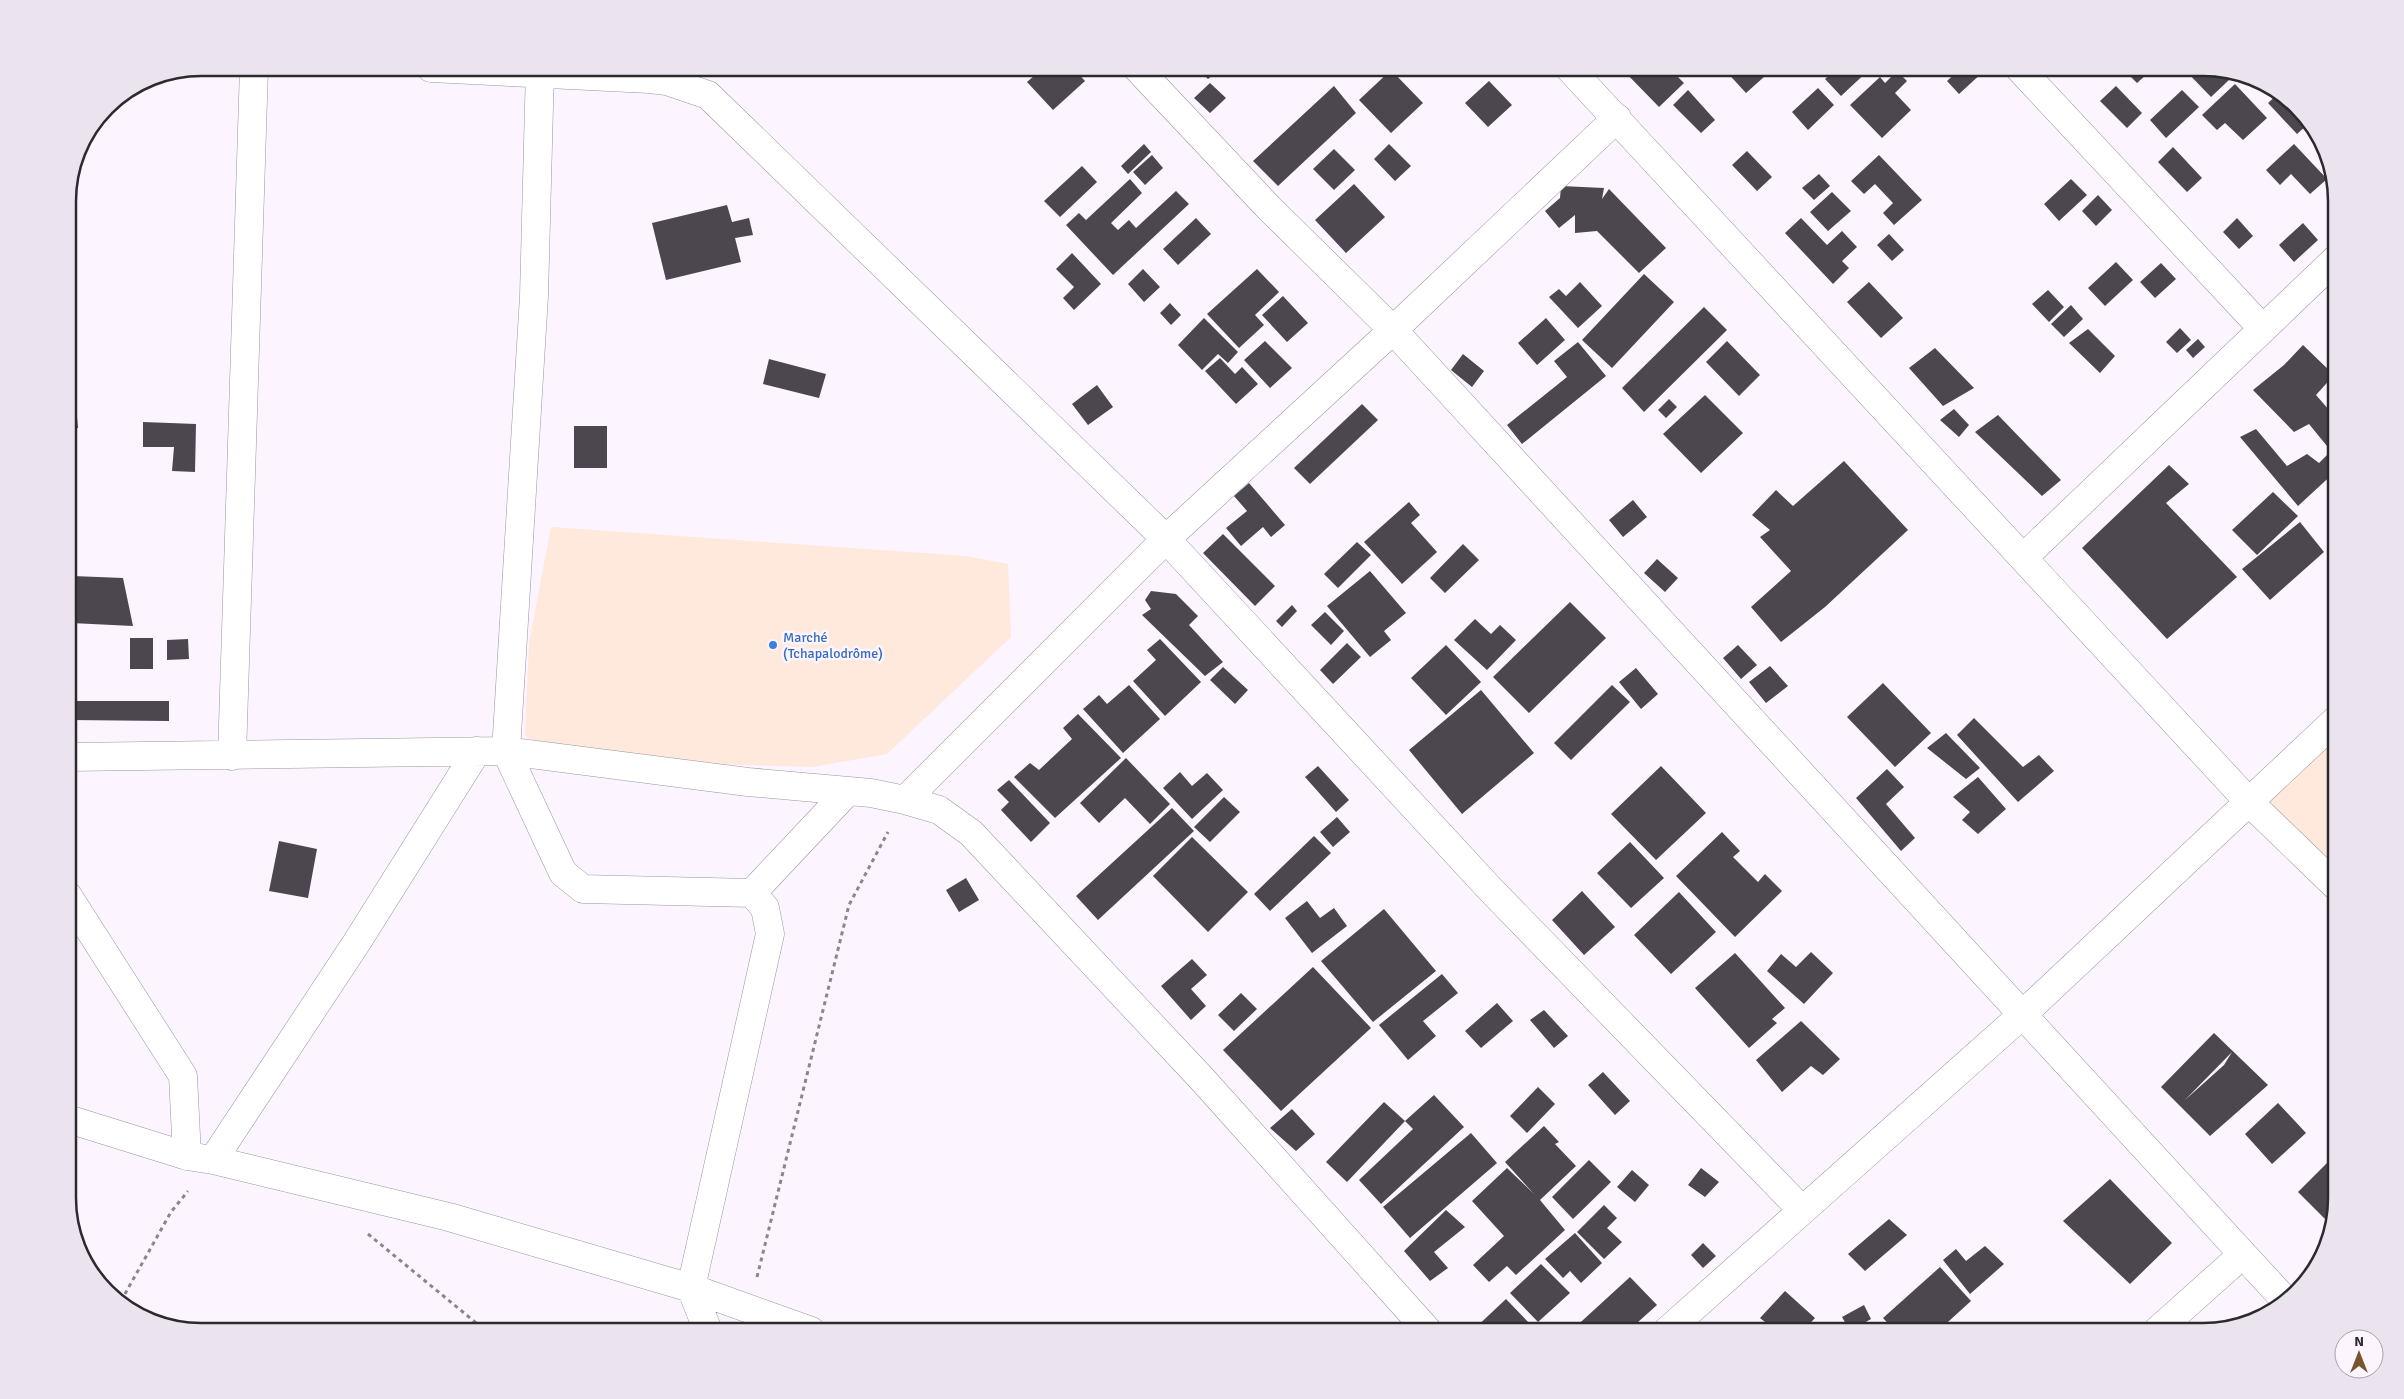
<svg xmlns="http://www.w3.org/2000/svg" width="2404" height="1399" font-family="Signika,sans-serif">
	<style>
		.commercial { fill: #ffe8dc }
		.building { fill: #4c464f; fill-rule: evenodd }
		.lines { fill: none; stroke-linecap: round; stroke-linejoin: round }
		.street-casing { stroke: #9b959e; stroke-width: 29 }
		.path { stroke: #8b868d; stroke-width: 3; stroke-dasharray: 4 4; stroke-linecap: butt }
		.street { stroke: #fff; stroke-width: 28 }
		.shop-dot { fill: #3f7fe0; stroke: #fcf4ff; stroke-width: 2 }
		.labels { text-anchor: middle; stroke-width: 5; stroke-linejoin: round; paint-order: stroke }
		.shop-label { font-size: 14px; fill: #366cbe; stroke: #fcf4ff; text-anchor: start }
		.rim { fill: none; stroke: #2d2a2e; stroke-width: 2.5 }
	</style>
	<rect width="100%" height="100%" fill="#fcf4ff"/>
	<path class="commercial" d="M551,527L966,556L1008,564L1011,637L887,754L812,767L581,760L525,736L529,643Z
		M2336,727V893L2254,804Z"/>
	<path class="building" d="M1043,68H1073L1085,81L1053,110L1027,82Z
		M1197,68H1221L1208,79Z
		M1621,68H1669L1684,83L1659,107Z
		M1723,68H1774L1746,93Z
		M1837,68H1871L1841,96L1825,79Z
		M1961,68H1979L1983,72L1959,94L1947,81Z
		M2122,68H2154L2137,83Z
		M2183,68H2203L2225,73L2230,79L2211,97Z
		M1391,70L1423,103L1391,133L1359,100Z
		M1897,71L1907,81L1895,93L1911,110L1882,138L1850,105L1880,77L1885,83Z
		M1489,81L1512,105L1488,127L1465,103Z
		M1210,83L1226,98L1210,113L1194,98Z
		M2235,84L2267,118L2243,140L2225,123L2217,130L2202,115Z
		M1334,86L1356,113L1278,186L1253,161Z
		M2116,86L2142,113L2127,128L2100,101Z
		M1818,88L1834,105L1808,130L1792,112Z
		M1688,90L1715,120L1701,133L1673,105Z
		M2182,90L2199,107L2166,138L2150,120Z
		M2278,94L2308,124L2297,134L2268,103Z
		M1144,144L1151,152L1128,174L1121,166Z
		M1389,144L1411,166L1395,181L1374,159Z
		M2294,144L2327,179L2310,194L2291,174L2280,185L2266,170Z
		M2173,147L2202,178L2187,192L2158,162Z
		M1334,149L1355,170L1334,190L1313,169Z
		M1747,151L1772,177L1757,191L1732,165Z
		M1152,155L1163,168L1145,185L1133,172Z
		M1879,155L1922,200L1894,225L1883,213L1893,203L1875,184L1864,194L1851,181Z
		M1082,166L1097,182L1060,217L1044,201Z
		M1819,174L1830,186L1814,200L1802,188Z
		M1130,179L1142,193L1111,223L1118,230L1129,220L1136,228L1176,191L1189,204L1113,275L1066,225L1079,213L1086,220Z
		M2071,179L2087,195L2059,221L2044,204Z
		M1354,184L1385,217L1346,253L1315,220Z
		M1561,186L1604,188L1602,199L1609,189L1666,248L1639,273L1597,231L1575,233V215L1559,228L1545,211L1560,198Z
		M1832,192L1851,211L1828,231L1810,212Z
		M2098,195L2112,210L2096,226L2082,211Z
		M727,205L732,222L749,218L753,235L735,238L741,262L666,280L652,223Z
		M1196,218L1211,234L1178,265L1163,249Z
		M1801,218L1827,245L1842,231L1857,247L1842,261L1849,268L1833,284L1785,233Z
		M2237,218L2253,236L2239,249L2223,232Z
		M2303,223L2318,240L2294,262L2279,245Z
		M1889,234L1904,250L1892,261L1877,245Z
		M1072,253L1101,284L1074,310L1063,298L1074,287L1056,269Z
		M2116,262L2133,280L2105,306L2088,288Z
		M2161,263L2176,279L2155,298L2140,282Z
		M1143,269L1160,287L1144,302L1128,284Z
		M1257,269L1279,292L1255,315L1264,325L1239,348L1207,314Z
		M1644,274L1674,302L1612,368L1582,340Z
		M1580,282L1602,306L1578,328L1549,297L1559,289L1566,296Z
		M1869,282L1903,318L1881,338L1847,302Z
		M2048,290L2064,307L2049,322L2032,304Z
		M1283,296L1308,323L1287,342L1262,315Z
		M1170,303L1181,315L1171,325L1160,313Z
		M2071,305L2083,319L2064,337L2051,324Z
		M1704,307L1727,330L1644,412L1622,388Z
		M1204,318L1238,352L1228,363L1218,354L1202,370L1178,345Z
		M1546,318L1565,340L1537,365L1518,343Z
		M2180,328L2191,340L2177,353L2166,342Z
		M2088,329L2115,356L2100,373L2069,343Z
		M2198,339L2205,347L2193,358L2186,350Z
		M1265,341L1292,368L1270,388L1244,360Z
		M1727,341L1760,375L1739,396L1706,362Z
		M1578,342L1606,376L1522,444L1507,425L1567,377L1554,361Z
		M2303,345L2334,375L2316,395L2336,418V471L2298,506L2240,437L2256,429L2287,466L2307,454L2319,463L2331,451L2309,424L2294,432L2253,390L2284,365Z
		M1935,348L1974,388L1943,406L1909,368Z
		M1463,354L1484,371L1472,387L1451,370Z
		M1220,358L1235,374L1242,367L1258,384L1236,404L1205,371Z
		M769,359L826,374L819,398L763,384Z
		M68,375H73L78,428L68,429Z
		M1097,385L1113,407L1088,425L1072,404Z
		M1705,395L1743,433L1701,473L1663,434Z
		M1669,399L1677,407L1666,418L1658,410Z
		M2336,399V408L2330,402Z
		M1362,404L1378,420L1310,484L1294,468Z
		M1954,409L1969,425L1959,437L1940,420Z
		M1998,415L2061,480L2042,496L1975,432Z
		M143,422L196,424L195,472L172,471L174,447H143Z
		M574,426H607V468H574Z
		M1844,461L1908,530L1825,607L1781,642L1751,607L1791,571L1760,537L1770,530L1752,515L1776,490L1793,506Z
		M2169,465L2189,484L2166,503L2237,577L2167,639L2082,548Z
		M1249,483L1285,525L1271,537L1263,527L1241,546L1226,528L1247,511L1234,496Z
		M2273,492L2298,516L2257,555L2232,530Z
		M1633,500L1647,517L1623,537L1609,520Z
		M1409,502L1420,515L1411,523L1437,552L1402,584L1364,542Z
		M2300,522L2324,552L2270,600L2242,569Z
		M1223,534L1275,586L1255,606L1203,553Z
		M1357,542L1371,555L1338,588L1324,574Z
		M1463,544L1479,560L1445,593L1430,578Z
		M1657,559L1678,578L1665,592L1644,573Z
		M1370,571L1406,613L1384,631L1391,640L1370,657L1327,606Z
		M73,576L123,578L133,626L71,623Z
		M1151,591L1176,594L1198,616L1189,625L1223,662L1205,676L1142,615L1151,609L1145,600Z
		M1570,602L1606,638L1529,713L1493,677Z
		M1292,605L1297,611L1282,627L1276,621Z
		M1325,612L1344,631L1331,645L1311,625Z
		M1475,619L1491,634L1500,625L1516,640L1487,670L1454,640Z
		M130,638H153V669H130Z
		M188,639L189,659L167,660V640Z
		M1160,639L1201,682L1165,716L1133,681L1156,660L1147,650Z
		M1347,643L1361,657L1333,684L1320,670Z
		M1446,645L1481,682L1446,715L1411,678Z
		M1738,645L1757,665L1741,679L1723,658Z
		M1770,666L1788,686L1766,703L1749,682Z
		M1223,667L1248,690L1235,704L1210,680Z
		M1636,668L1658,694L1641,709L1619,682Z
		M1883,683L1931,733L1895,767L1847,717Z
		M1129,685L1160,719L1123,753L1083,709L1099,695L1107,704Z
		M1612,685L1630,702L1571,760L1554,743Z
		M1481,690L1534,753L1462,814L1409,750Z
		M70,701H169V721L70,720Z
		M1078,714L1121,758L1055,818L1014,777L1030,763L1039,770L1072,739L1063,728Z
		M1974,718L2023,767L2039,755L2054,771L2018,802L1957,735Z
		M1946,733L1980,768L1966,779L1927,748Z
		M1126,758L1170,804L1150,824L1125,798L1099,823L1080,803Z
		M1318,766L1349,800L1336,812L1305,777Z
		M1661,766L1706,813L1656,860L1611,814Z
		M1887,769L1904,787L1886,804L1915,838L1901,851L1856,798Z
		M1180,772L1192,786L1207,773L1223,790L1192,819L1163,788Z
		M1978,777L2006,809L1978,834L1962,820L1970,812L1953,797Z
		M1009,780L1050,823L1031,842L1001,810L1009,802L997,790Z
		M1224,797L1240,812L1210,842L1194,827Z
		M1172,808L1194,831L1098,920L1076,896Z
		M1337,817L1350,832L1333,847L1320,832Z
		M1722,832L1740,851L1733,857L1758,882L1765,874L1782,891L1735,937L1676,876Z
		M1314,836L1331,853L1270,911L1254,894Z
		M1192,837L1248,892L1208,932L1153,876Z
		M279,841L317,849L308,898L269,891Z
		M1630,842L1664,878L1631,908L1597,873Z
		M966,878L979,900L959,912L946,890Z
		M1582,891L1615,927L1584,955L1552,920Z
		M1679,892L1716,932L1671,974L1634,935Z
		M1307,901L1320,918L1334,908L1347,926L1312,953L1285,918Z
		M1384,909L1436,971L1373,1022L1321,961Z
		M1811,952L1833,973L1804,1004L1767,971L1781,954L1796,967Z
		M1735,953L1785,1008L1772,1019L1777,1023L1749,1048L1695,988Z
		M1192,959L1207,975L1191,989L1206,1006L1191,1020L1161,986Z
		M1313,967L1371,1028L1281,1111L1223,1050Z
		M1442,974L1458,993L1423,1021L1436,1036L1408,1060L1379,1025Z
		M1241,993L1257,1009L1234,1031L1218,1015Z
		M1497,1003L1513,1021L1481,1048L1465,1031Z
		M1544,1010L1568,1036L1554,1048L1530,1020Z
		M1801,1021L1840,1059L1823,1075L1811,1066L1782,1092L1756,1060Z
		M2214,1033L2268,1085L2210,1136L2161,1087ZM2232,1052L2224,1065L2185,1100Z
		M1603,1072L1630,1101L1615,1115L1588,1085Z
		M1538,1087L1555,1104L1527,1133L1510,1116Z
		M1434,1095L1464,1127L1381,1204L1359,1180L1413,1129L1405,1121Z
		M1384,1102L1405,1121L1347,1182L1326,1162Z
		M2278,1103L2306,1133L2272,1164L2245,1134Z
		M1292,1109L1315,1134L1296,1151L1270,1128Z
		M1544,1126L1559,1142L1555,1144L1576,1166L1540,1200L1565,1230L1516,1275L1507,1266L1489,1282L1473,1265L1504,1236L1472,1201L1507,1168L1534,1194L1505,1162Z
		M1471,1133L1497,1163L1410,1238L1383,1207Z
		M2333,1157L2336,1161V1198L2330,1224L2298,1192Z
		M1589,1160L1611,1182L1573,1219L1552,1197Z
		M1701,1168L1719,1182L1705,1197L1688,1185Z
		M1632,1170L1649,1185L1635,1202L1617,1187Z
		M2110,1179L2172,1243L2130,1284L2063,1221Z
		M1604,1205L1617,1218L1607,1228L1622,1242L1604,1259L1577,1232Z
		M1446,1210L1465,1227L1434,1252L1448,1268L1430,1281L1404,1251Z
		M1889,1219L1907,1235L1865,1271L1848,1254Z
		M1575,1233L1602,1263L1581,1283L1570,1271L1563,1278L1545,1259Z
		M1703,1243L1716,1256L1703,1268L1691,1255Z
		M1985,1246L2004,1264L1970,1294L1943,1260L1956,1249L1966,1261Z
		M1541,1264L1570,1293L1538,1322L1510,1293Z
		M1940,1267L1971,1301L1938,1331H1895L1883,1318Z
		M1630,1277L1657,1305L1628,1331H1571Z
		M1785,1291L1815,1318L1803,1331H1776L1760,1318Z
		M1506,1299L1531,1325L1524,1331H1472Z
		M1864,1305L1871,1319L1850,1331L1842,1317Z
		M1756,1322L1764,1331H1745Z
		M1875,1325L1881,1331H1868Z"/>
	<g class="lines">
		<defs>
			<path id="street" d="M431,68L649,79L667,81L708,95L1166,539L1491,890L1802,1210
				M540,68L534,296L506,751L563,873L583,889L752,893L765,908L770,934L691,1288L708,1331
				M1137,68L1269,208L1393,330L2284,1299
				M1569,68L2250,803L2336,886
				M2019,68L2263,329
				M2024,557L2336,259
				M232,756L254,68
				M68,757L506,751L748,782L871,793L905,800L939,810L971,833L1203,1080L1428,1331
				M905,800L1166,539L1393,330L1617,118
				M752,893L848,791
				M68,896L183,1076L187,1156
				M68,1119L187,1156L213,1160L449,1217L691,1288L811,1331
				M213,1160L357,942L477,751
				M1667,1331L2022,1015L2336,720
				M2157,1331L2242,1255"/>
		</defs>
		<use href="#street" class="street-casing"/>
		<path class="path" d="M368,1234L486,1331
			M757,1277L849,905L888,832
			M121,1301L171,1212L188,1191"/>
		<use href="#street" class="street"/>
	</g>
	<circle class="shop-dot" cx="773" cy="645" r="5"/>
	<g class="labels">
		<g class="shop-label">
			<text x="783" y="642">Marché<tspan x="783" dy="16">(Tchapalodrôme)</tspan></text>
		</g>
	</g>
	<path d="M0 0H2404V1399H0ZM201 76H2203A125 125 0 0 1 2328 201V1198A125 125 0 0 1 2203 1323H201A125 125 0 0 1 76 1198V201A125 125 0 0 1 201 76Z" fill="#ebe4ee" fill-rule="evenodd"/>
	<path class="rim" d="M201 76H2203A125 125 0 0 1 2328 201V1198A125 125 0 0 1 2203 1323H201A125 125 0 0 1 76 1198V201A125 125 0 0 1 201 76Z"/>
	<g transform="translate(2359 1354)"><circle r="24" fill="#fcf4ff" stroke="#a9a3ab"/>
	<path d="M0-4L9 19L0 12L-9 19Z" fill="#76542c"/>
	<text y="-8" font-size="14" font-weight="bold" text-anchor="middle" fill="#2d2a2e">N</text>
	</g>
</svg>
